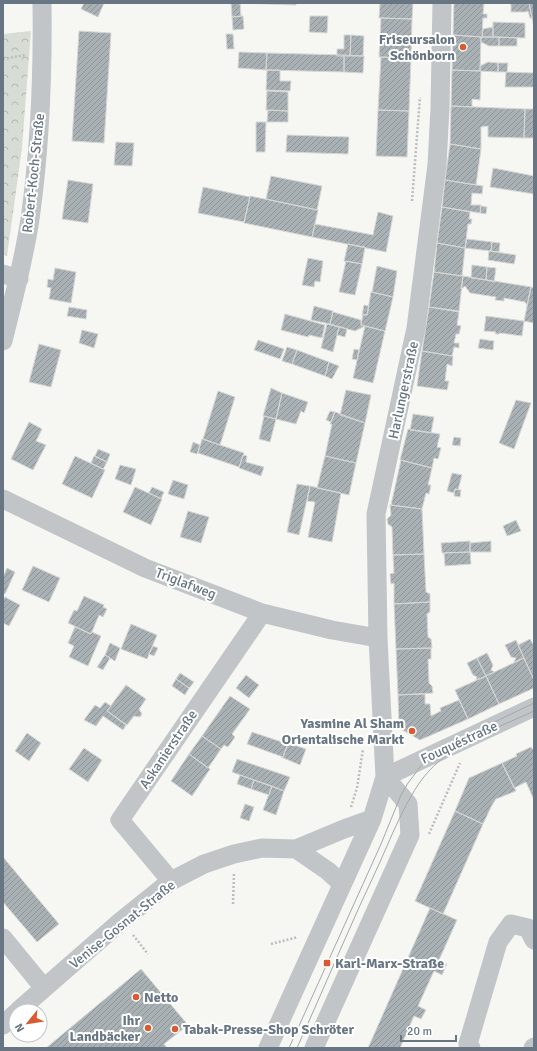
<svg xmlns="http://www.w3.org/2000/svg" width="537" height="1051" font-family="Signika,sans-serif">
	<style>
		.forest { fill: url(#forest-crowns) }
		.building { fill: url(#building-hatch); stroke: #d7d7d5 }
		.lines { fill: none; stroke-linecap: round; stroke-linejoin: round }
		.path { stroke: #bbbdbf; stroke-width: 2.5; stroke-dasharray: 2 2; stroke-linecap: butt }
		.minor { stroke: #c1c5c8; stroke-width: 19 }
		.tram { stroke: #a3a8ad; stroke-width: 1 }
		.poi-dot { fill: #d85a31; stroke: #fff; stroke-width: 1.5 }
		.labels { text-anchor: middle; stroke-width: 4; stroke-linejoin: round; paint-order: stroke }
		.poi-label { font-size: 14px; font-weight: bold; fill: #677682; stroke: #fff; text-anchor: end }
		.street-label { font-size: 14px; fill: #677682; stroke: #fff }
	</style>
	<defs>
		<pattern id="forest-crowns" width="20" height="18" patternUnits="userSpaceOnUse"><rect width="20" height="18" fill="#d7ddd4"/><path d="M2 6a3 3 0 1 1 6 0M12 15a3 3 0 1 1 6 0" fill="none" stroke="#b2b8b1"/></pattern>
		<pattern id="building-hatch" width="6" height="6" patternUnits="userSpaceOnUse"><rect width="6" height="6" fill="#a9b1b5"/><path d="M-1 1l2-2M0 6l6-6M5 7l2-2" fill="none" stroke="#8d9599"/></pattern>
	</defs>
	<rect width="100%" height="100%" fill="#f6f6f3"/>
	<path class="forest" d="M31,31L22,148L7,256L3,254V34Z"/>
	<path class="building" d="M84,3H104L98,17L81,9Z
		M231,3H240L241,16L232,17Z
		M240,3H296V5Z
		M380,3H413L412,19L379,18Z
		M454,3H484L483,14H487V18H483L482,37L453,35Z
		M511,3H529L532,18H530L528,11L526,12H511Z
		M529,3H534V28Z
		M243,16L244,29L233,30L232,17Z
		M310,16H328L327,33L309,32Z
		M381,18L412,19L411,58L379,57Z
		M493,22L525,23V38L493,37Z
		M493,27V37H482L483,29Z
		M79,31L111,33L104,143L72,141Z
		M226,34H233L234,49H227Z
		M344,35H351L350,56H337V49H344Z
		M351,35L364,36L363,56H350Z
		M453,35L481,37L480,71L452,70Z
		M481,37H499V46H489L481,42Z
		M499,37L517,38V46H499Z
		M239,52L267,53L266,70L238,68Z
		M267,53L344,55V72L266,70Z
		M344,55L364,56L363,73L344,72Z
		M381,57L411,58L409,111L378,110Z
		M488,62L498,63V72L480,71V66Z
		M498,63H508L507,72H498Z
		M267,70H280V81H291L290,91L266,90Z
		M452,70L481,71L480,100L472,99V107L451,106Z
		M506,72L534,73V87H505Z
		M267,91L288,92V111L266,110Z
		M451,106L525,109L524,138L488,137V126L481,127V149L450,144Z
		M525,109H534V138H524Z
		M268,110L288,111V122H267Z
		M378,110L409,111L407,157L376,156Z
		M256,122H266L265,152H256Z
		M287,135L349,137L348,154L286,152Z
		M116,142L134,143L132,166L114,165Z
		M450,144L481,149L476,185L445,180Z
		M493,168L534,176V194L490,187Z
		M271,176L322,186L317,210L266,199Z
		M68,180L93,184L88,223L62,219Z
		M445,180L483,186L482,194L472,193L471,205H481L480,213L442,207Z
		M203,187L250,197L244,222L198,213Z
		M250,196L318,210L312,237L244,223Z
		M481,206L487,207L486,214L480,213Z
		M442,207L470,212L469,219H472L471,224H468L465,248L437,243Z
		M378,212L393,216L386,252L312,237L315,224L373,235Z
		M467,239L492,242L491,251L465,248Z
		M492,242L500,243L499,252L491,251Z
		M437,243L465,248L462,276L434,272Z
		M348,244L365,247L362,264L344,261Z
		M489,251L516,255L514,264L488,260Z
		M308,258L323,261L320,282L315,281L314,287L302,285Z
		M346,261L362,264L355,295L339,292Z
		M472,265L487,267L486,280L471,278Z
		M377,266L397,271L393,297L372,292Z
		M487,267L496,268L494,282L486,280Z
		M55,268L76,272L71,303L49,299L51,288L47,287L48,279L53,280Z
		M434,272L463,276L459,311L429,307Z
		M463,276L531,287L527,305L525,302L504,298V301L495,300L496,297L470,293L465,286L461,289Z
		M531,287L534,288V323L524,321Z
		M371,292L393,297L385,331L361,325L363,314L367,315Z
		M364,305L369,306L367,315H362Z
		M314,306L333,311L330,324L311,320Z
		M69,307L87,310L86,319L67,316Z
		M429,307L459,312L457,325L461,326L459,334H456L454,343H459V348L454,347L452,356L422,351Z
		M333,312L361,320V325L365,326L355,331L330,324Z
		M285,314L325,325L322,338L309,335L308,337L281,330Z
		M486,316L524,321L522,336L500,333L499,334H495L496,332L484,331Z
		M327,324L339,327L333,352L321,348Z
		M365,326L385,331L373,383L353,378Z
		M339,327L347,329L345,337L337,335Z
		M82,330L98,334L94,348L79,343Z
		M480,339L494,341L493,350L478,348Z
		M258,340L284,349L280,359L254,350Z
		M39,344L61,350L51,387L29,382Z
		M287,347L297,350L292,364L282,361Z
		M354,349L359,350L357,360L352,359Z
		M297,350L329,362L325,376L292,364Z
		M422,351L453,356L452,366L447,364L445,381H449L447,390L417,386Z
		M329,362L339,366L332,379L325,376Z
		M271,388L282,393L276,419L263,416Z
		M346,390L371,395L365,423L340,415Z
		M218,391L235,397L220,445L203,439Z
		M282,393L308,402L304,413L301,411L296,424L276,419Z
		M516,400L531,403L514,449L499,443Z
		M330,411L335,412L331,422L326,420Z
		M335,412L365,423L356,463L325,456L332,424H330Z
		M413,414L434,417L431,433L410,430Z
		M264,416L276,419L270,442L259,439Z
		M29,422L42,429L36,441L46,445L33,470L11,459Z
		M408,429L440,434L437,447L441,448L438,459L434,458L432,468L400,460Z
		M454,437L461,438L460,446L452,445Z
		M202,439L244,453L239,467L198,453Z
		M193,442L200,445L197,454L190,452Z
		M98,449L110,454L107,462L95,456Z
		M243,455L247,456L246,462L264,467L261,476L239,468Z
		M75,456L105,470L92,498L62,484Z
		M94,456L107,462L103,469L91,463Z
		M325,456L356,463L349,495L317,488Z
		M401,460L432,468L428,485H431L429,494L426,493L422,509L391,505Z
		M120,465L136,469L131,485L115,479Z
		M452,473L462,475L458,490L455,489L454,493L447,491Z
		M173,480L188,485L184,499L168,494Z
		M297,484L310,486L299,535L287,532Z
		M310,486L341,493L332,542L308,537L315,502L307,501Z
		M135,487L162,499L151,525L123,512Z
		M152,487L164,492L161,499L149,493Z
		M455,489L461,490L460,497L454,496Z
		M390,505L422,509L424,554L393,555L392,527L388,524L387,519L391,515Z
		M188,511L209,517L201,543L180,537Z
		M516,520L521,531L507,536L503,526Z
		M470,541V552L442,553L441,543Z
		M491,541V552H470V543Z
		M470,552L471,564L445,566L444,553Z
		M424,554L426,592L430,594V602L394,604V583L391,584L390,574L394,573L393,555Z
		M33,566L60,578L49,602L22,590Z
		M7,568L15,572L5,594L3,593V577Z
		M84,596L104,605L103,607L107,609L103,617L99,615L91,634L68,623L74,610L77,611Z
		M5,597L20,605L9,626L3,623V600Z
		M430,602V612L427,614L428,637L431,639L432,648L396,649L394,604Z
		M131,624L157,635L147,659L121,649Z
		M75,627L91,634L92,632L101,636L88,666L69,657L74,646L68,643Z
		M530,639L533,644H534V680L518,645Z
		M516,640L524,658L514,662L516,658L511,657L505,645Z
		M110,643L120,648L115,661L105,655Z
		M153,646L158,648L154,656L149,654Z
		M431,648V659H428L429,683L432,686L433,693L398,695L396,649Z
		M487,653L493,665L491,670L494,672L486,676L477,658Z
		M105,655L110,658L103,670L97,667Z
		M477,658L486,676L476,680L477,677L473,675L467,663Z
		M524,658L534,680V688L499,704L486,676Z
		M180,673L194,682L189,688L176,679Z
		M246,675L259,685L249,698L236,688Z
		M486,676L499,704L468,719L455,690Z
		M176,679L189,688L185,695L172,686Z
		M126,685L146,699L139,709L142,714L140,717L134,716L127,725L107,711Z
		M425,694V704H430L431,716L441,711L440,708L459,700L468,719L420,740L399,728L398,695Z
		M230,696L250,709L232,734L235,737L228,747L224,745L221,749L202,736Z
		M105,702L111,706L107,711L126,725L123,730L103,716L96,726L84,720L95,705L100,708Z
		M252,732L288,744L283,757L247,744Z
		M27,733L41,743L29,761L15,751Z
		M202,736L221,749L208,768L189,754Z
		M288,743L306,749L300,765L281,757L282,756L283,757Z
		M531,747L532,749L534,748V800L526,782L514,788L502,763L517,756L516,754Z
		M84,748L102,760L88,782L69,769Z
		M189,754L210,769L192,796L171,781Z
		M237,759L290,777L284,791L232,772Z
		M502,763L516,791L496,799L492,805L483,824L455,811L469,778Z
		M240,775L254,780L251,789L237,784Z
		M254,780L272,786L269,795L251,789Z
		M272,786L284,791L276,815L263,810Z
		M245,804L254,807L249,821L240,818Z
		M455,811L483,824L443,914L415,901Z
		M3,857L59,924L37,942L3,902Z
		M430,908L457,920L439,960L447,964L442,975L434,971L418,1006L426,1010L421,1019L414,1016L400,1048H368Z
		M141,969L188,1025L164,1044L167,1048H46Z"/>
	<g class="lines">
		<path class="path" d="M3,59L25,55
			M412,201L420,97
			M351,807L357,788L363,749
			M429,834L460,763
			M233,904L234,873
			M133,935L148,954
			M271,944L298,937"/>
		<path class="minor" d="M3,274L19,279
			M3,341C13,300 24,260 30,219C40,148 43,75 42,3
			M3,499L145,568L262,613L332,630L378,638
			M385,777L534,707
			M296,849L328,871L342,884
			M171,881L120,820L262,613
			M3,938L44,988
			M18,1011L120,922L171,881L204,864L234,854L262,848L296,849L344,829L372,819
			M3,1025L16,1013
			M268,1048L372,819L385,777L378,638L376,514L416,328L437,165L440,108L442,3
			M314,1048L410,835L408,804L385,777
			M471,1048L468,1044L498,942L511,924L528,928L534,940
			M533,1048L534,1047"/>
		<path class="tram" d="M289,1048L381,844L401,795L408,783L424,762L445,746L534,703
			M297,1048C325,986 351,923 380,862C392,835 409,792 429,771C454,743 500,727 534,711"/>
	</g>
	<g class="poi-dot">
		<circle cx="463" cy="47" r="4"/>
		<circle cx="412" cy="731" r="4"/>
		<rect x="323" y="959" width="8" height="8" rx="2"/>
		<circle cx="136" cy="997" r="4"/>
		<circle cx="148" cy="1028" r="4"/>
		<circle cx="175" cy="1029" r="4"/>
	</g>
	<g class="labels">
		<g class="poi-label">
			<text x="455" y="44">Friseursalon<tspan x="455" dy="16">Schönborn</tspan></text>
			<text x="404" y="728">Yasmine Al Sham<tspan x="404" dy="16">Orientalische Markt</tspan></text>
			<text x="335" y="968" text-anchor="start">Karl-Marx-Straße</text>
			<text x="144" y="1002" text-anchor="start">Netto</text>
			<text x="140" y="1025">Ihr<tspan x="140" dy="16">Landbäcker</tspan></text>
			<text x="183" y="1034" text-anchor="start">Tabak-Presse-Shop Schröter</text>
		</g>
		<g class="street-label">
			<text transform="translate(33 173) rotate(-84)" y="5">Robert-Koch-Straße</text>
			<text transform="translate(403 390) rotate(-78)" y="5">Harlungerstraße</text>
			<text transform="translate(186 583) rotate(21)" y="5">Triglafweg</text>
			<text transform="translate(459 742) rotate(-25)" y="5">Fouquéstraße</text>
			<text transform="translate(168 749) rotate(-56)" y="5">Askanierstraße</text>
			<text transform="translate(122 924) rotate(-39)" y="5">Venise-Gosnat-Straße</text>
		</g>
	</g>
	<rect width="537" height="1051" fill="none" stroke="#677682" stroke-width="8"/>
	<g transform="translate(28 1023) rotate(240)"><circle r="19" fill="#ffffff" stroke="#c2c8cd"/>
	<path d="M0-3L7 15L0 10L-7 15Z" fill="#d85a31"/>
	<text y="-6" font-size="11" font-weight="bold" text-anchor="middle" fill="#677682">N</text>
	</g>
	<path d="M401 1035v6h55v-6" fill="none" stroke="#677682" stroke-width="2"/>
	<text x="407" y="1035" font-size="12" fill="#677682" stroke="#ffffff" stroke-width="3" paint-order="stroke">20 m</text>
</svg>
